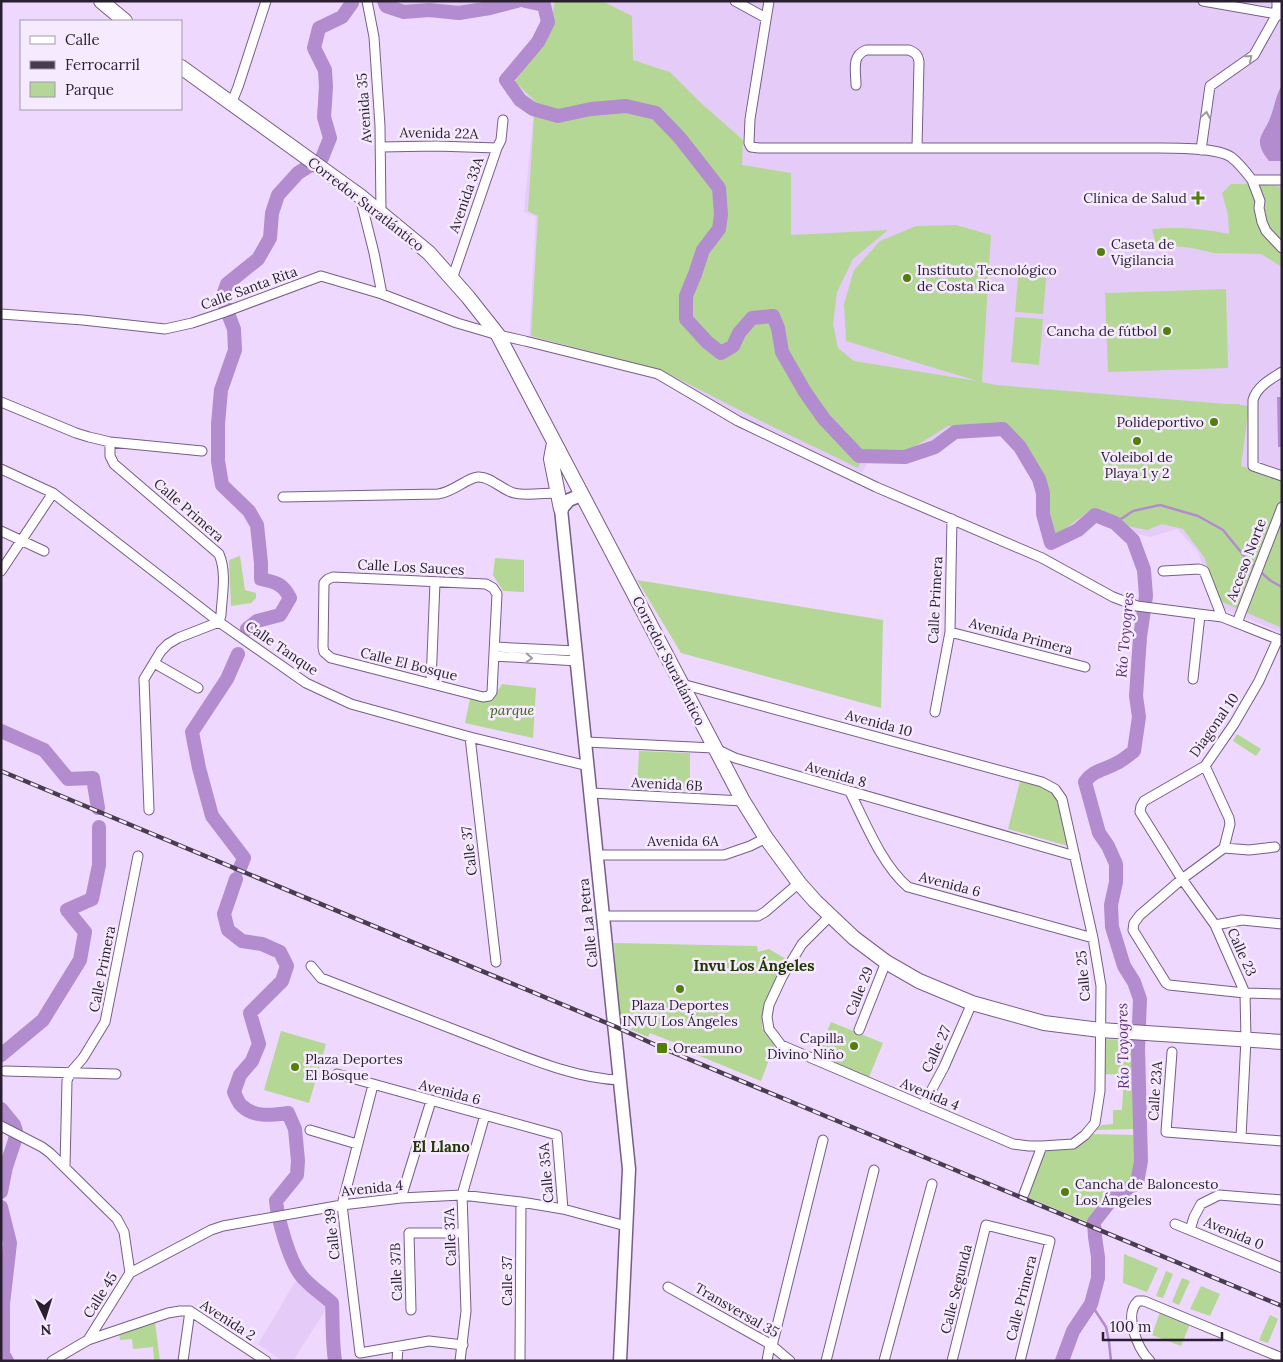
<svg xmlns="http://www.w3.org/2000/svg" width="1283" height="1362" font-family="Lora,serif">
	<style>
		.built { fill: #e5ccf8 }
		.green { fill: #b4d795 }
		.water { fill: #b28cce }
		.lines { fill: none; stroke-linecap: round; stroke-linejoin: round }
		.stream { stroke: #b28cce; stroke-width: 2.5 }
		.river { stroke: #b28cce; stroke-width: 14 }
		.street-casing { stroke: #775e88; stroke-width: 11 }
		.secondary-casing { stroke: #775e88; stroke-width: 15 }
		.primary-casing { stroke: #775e88; stroke-width: 16 }
		.street { stroke: #fff; stroke-width: 9 }
		.secondary { stroke: #fff; stroke-width: 12 }
		.primary { stroke: #fff; stroke-width: 14 }
		.rail-casing { stroke: #493c51; stroke-width: 4.5 }
		.rail { stroke: #f5eafe; stroke-width: 2.5; stroke-dasharray: 8; stroke-linecap: butt }
		.oneway { stroke: #9f9aa2 }
		.poi-dot { fill: #517f09; stroke: #f5eafe; stroke-width: 2 }
		.labels { text-anchor: middle; stroke-width: 5; stroke-linejoin: round; paint-order: stroke }
		.street-label { font-size: 14px; fill: #2a1f31; stroke: #f5eafe }
		.poi-label { font-size: 14px; fill: #2a1f31; stroke: #f5eafe; text-anchor: start }
		.park-label { font-size: 14px; font-style: italic; fill: #3e5f16; stroke: #f5eafe }
		.water-label { font-size: 15px; font-style: italic; fill: #5e2d7c; stroke: #f5eafe }
		.neighbourhood-label { font-size: 15px; font-weight: bold; fill: #213804; stroke: #f5eafe }
	</style>
	<rect width="100%" height="100%" fill="#eed8fe"/>
	<path class="built" d="M385,1H518L458,12L429,10L405,12L386,6Z
		M527,1H1282V633L1217,606L1198,552L1177,529L1150,537L1126,531L1095,513L1079,528L1052,543L1042,514L1038,475L1020,446L1003,429L956,432L936,448L905,456L872,455L862,473L744,419L660,372L529,338L536,217L524,212L534,108L520,100L508,80L538,42L549,23L545,5Z
		M298,1277L328,1306L293,1361H282L258,1344Z"/>
	<path class="green" d="M555,1H602L632,16L633,60L670,72L702,104L743,140L742,165L791,173V235L888,230L853,259L837,292L833,324L838,348L854,361L977,381L846,341L844,304L854,270L880,241L916,226L956,225L991,235L982,382L996,385L1227,404H1240V405L1249,406L1241,466L1282,478V628L1220,601L1204,557L1183,529L1162,524L1147,530L1127,526L1102,511L1090,510L1054,537L1044,475L1007,426H948L909,450L866,451L858,468L763,422L661,370L531,336L538,216L528,211L535,101L515,82L544,40L551,24Z
		M1231,184H1255L1282,187V267L1261,254L1214,253L1192,248L1156,244L1152,229C1178,227 1203,228 1229,234L1228,215L1222,193Z
		M1019,266L1047,269L1043,314L1015,312Z
		M1226,289L1228,368L1108,372L1105,293Z
		M1015,317L1043,319L1039,365L1011,362Z
		M240,556L245,590L256,593V598L251,603L231,606L229,560Z
		M495,558L524,560V592L503,591L493,575Z
		M637,580L883,620L881,708L681,653Z
		M502,684L536,688L533,738L465,723L470,699L481,701L493,698Z
		M1237,734L1261,749L1256,756L1233,741Z
		M639,751L690,753V791L637,790Z
		M1020,781C1028,784 1044,786 1050,791C1062,801 1065,832 1068,846L1008,829Z
		M614,943L757,946L758,952L769,949L786,959L764,1005L762,1028L775,1044L761,1081L692,1053L693,1050L650,1033L648,1037L620,1025Z
		M831,1022L883,1043L869,1077L817,1055Z
		M281,1031L326,1044L309,1103L264,1090Z
		M1106,1039L1135,1041L1134,1098L1136,1129L1096,1130L1102,1125L1113,1124V1110H1122L1124,1075L1105,1074Z
		M1092,1134L1136,1135V1161L1133,1180L1109,1195L1095,1213L1090,1223L1027,1197L1046,1150L1079,1145Z
		M1124,1254L1158,1268L1147,1292L1123,1283Z
		M1166,1271L1173,1274L1163,1298L1156,1296Z
		M1182,1278L1190,1281L1179,1305L1172,1302Z
		M1201,1286L1220,1294L1210,1316L1190,1309Z
		M1160,1312L1190,1324L1181,1346L1152,1335Z
		M1270,1315L1278,1319L1268,1343L1259,1340Z
		M155,1322L160,1361H154L153,1347L133,1349L132,1339L120,1340L119,1333Z"/>
	<path class="water" d="M1282,85V161H1269C1264,155 1259,147 1260,140C1261,133 1268,125 1270,118C1275,106 1275,97 1282,85Z
		M1277,397H1282V447H1278Z"/>
	<g class="lines">
		<path class="stream" d="M1115,523L1133,511L1160,505L1198,516L1223,530L1249,562L1271,581L1282,587
			M1091,1304L1106,1327L1109,1342L1111,1361"/>
		<path class="river" d="M384,1L386,6L404,12L429,10L459,13L490,8L517,1
			M525,1L544,5L548,22L538,42L506,80L520,100L533,109L558,116L591,109L626,106L656,113L680,138L719,188L721,215L719,229L703,250L695,274L686,296V319L707,342L721,353L733,346L739,333L752,318L773,316L778,328L782,352L805,392L824,419L859,456L905,457L935,447L955,432L1003,429L1020,447L1039,479L1043,493V514L1051,543L1078,530L1095,515L1115,523L1133,540L1144,570L1146,596L1140,637L1136,696L1139,717L1134,751C1129,755 1123,760 1117,763C1105,770 1093,770 1085,782L1099,833L1108,846L1116,864V882L1111,905L1112,927L1124,966L1134,982L1140,999L1138,1049L1141,1161L1137,1183L1112,1199L1094,1222L1095,1237L1098,1257V1278L1091,1304L1073,1331L1062,1361
			M247,629L257,621L280,615L290,598C283,584 276,582 261,579V563L257,525L249,511L222,485L218,461V424L221,390L235,350L234,329L222,298L227,284L258,259L270,238L272,213L278,195L298,173L322,158L330,138L324,117L326,87L325,70L314,48L319,28L342,17L352,3L351,1
			M238,654L227,679L192,732L199,768L212,816L244,858L240,868
			M1,731L44,750L68,779L93,778L98,808
			M236,879L224,914L228,930L242,941L262,944L280,952L287,966L282,981L250,1013L259,1044L252,1061L240,1075L234,1092C236,1096 238,1103 242,1106C255,1118 272,1115 288,1113L295,1129L298,1161L297,1175L276,1201C278,1220 289,1259 300,1274C308,1285 322,1294 332,1303C333,1322 332,1341 335,1361
			M1,1055L43,1020L80,960L85,932L67,910L92,899L99,865V827
			M1,1109L14,1125L16,1131L15,1140L6,1167L1,1192
			M1,1207L10,1243L3,1304V1354L7,1361"/>
		<defs>
			<path id="street" d="M367,1L374,37L380,126L381,213
				M735,1L766,18
				M769,1L750,119L749,143L751,147L759,148H1142C1161,148 1216,146 1231,157C1239,163 1246,172 1252,180H1282
				M1203,1L1282,15
				M856,85C856,71 851,56 866,50H909C916,53 918,55 919,62L917,148
				M231,104L238,87L266,1
				M381,147L436,146L497,148
				M1201,150L1210,86L1254,55L1277,14V1
				M1252,180L1260,201L1259,208L1262,222L1266,231L1282,248
				M360,197L374,253L382,294
				M452,279L497,148L501,140L503,120
				M1,314L83,320L165,329L192,323L222,313L321,276L382,294L457,323L498,335L525,341L658,374L738,421L876,487L1042,558L1113,597L1137,606L1222,617L1282,641
				M1282,372C1271,379 1257,386 1253,400V466L1282,476
				M1,402L76,433L89,437L110,442L202,451
				M110,442V456L114,464L219,554C227,573 222,595 221,615L219,622L178,638L168,644L161,651L144,679L149,810
				M1,469L53,493L219,622L306,683L351,704L470,737L588,766
				M283,497L438,494C454,492 466,478 478,477C490,476 502,490 514,493C524,496 545,493 557,493
				M1,531L44,551
				M1,571L53,493
				M1163,571L1199,569L1204,571L1222,617
				M333,577L486,584L493,588L497,594L492,692L489,696L483,697L331,658L324,652L323,647L324,583L328,579Z
				M1237,623L1282,507
				M950,632L1085,667
				M495,647L576,651
				M494,656L577,661
				M154,663L198,688
				M1193,679L1200,615
				M431,683L435,582
				M682,684L1042,782L1055,789L1062,799L1093,938L1101,986L1100,1091L1095,1123L1085,1135L1073,1144L1042,1146H1029L1013,1144L781,1045L769,1029L767,1017L769,1005L782,977L802,944L831,915
				M935,712L950,632L951,570L952,519
				M470,737L496,962
				M586,742L714,748L735,758L1075,856
				M1205,766L1229,818L1230,824L1224,848
				M850,792C865,822 882,865 908,887L1093,938
				M591,793L743,801
				M1275,847L1249,850L1224,848L1182,879L1140,915L1134,923L1133,930L1166,983L1169,985L1245,993L1282,994
				M596,855H724L750,846L766,838
				M603,916H758L765,912L799,883
				M1215,925L1242,920L1282,924
				M311,966L321,978C374,999 428,1019 481,1040C523,1056 575,1079 620,1080
				M859,1030L886,962
				M1172,1052L1166,1132L1282,1141
				M5,1071L116,1074
				M337,1074L557,1135L563,1209
				M373,1085L342,1205L360,1353L429,1341L463,1345
				M923,1106L944,1067L972,1003
				M1,1126L42,1147L50,1153L117,1219L124,1232L130,1273L88,1340
				M310,1130L357,1144
				M1241,1137L1246,1039L1245,993L1215,925L1182,879L1140,812L1141,806L1144,801L1205,766L1234,724L1259,681L1278,639
				M65,1167L67,1081L70,1073L83,1058L105,1022L138,856
				M1024,1194L1042,1146
				M401,1198L431,1101
				M1175,1224L1282,1268
				M1190,1230L1194,1217L1201,1204L1219,1195L1282,1200
				M130,1273L211,1230L223,1226L342,1205L401,1198L462,1195L521,1202L563,1209L626,1226
				M668,1287L770,1344L790,1361
				M411,1310L409,1233H463
				M772,1346L823,1140
				M52,1361L88,1340L168,1313L180,1311H190L266,1361
				M183,1361L190,1311
				M397,1361L398,1347
				M460,1361L466,1311L462,1195L485,1115
				M520,1361L521,1202
				M767,1361L770,1344
				M826,1361L874,1170
				M884,1361L932,1184
				M952,1361L986,1225L1050,1241L1020,1361
				M1150,1361C1138,1349 1123,1315 1138,1301H1144L1282,1358"/>
			<path id="secondary" d="M581,495L569,500L561,509L629,1169L620,1361"/>
			<path id="primary" d="M101,1L125,21
				M181,67L360,196L429,253L468,297L498,335L743,801L766,838L799,883L815,901L854,938L886,962L919,981L972,1003L1044,1023L1100,1030L1282,1042
				M554,443L551,459L561,509"/>
		</defs>
		<use href="#street" class="street-casing"/>
		<use href="#secondary" class="secondary-casing"/>
		<use href="#primary" class="primary-casing"/>
		<use href="#street" class="street"/>
		<use href="#secondary" class="secondary"/>
		<use href="#primary" class="primary"/>
		<defs>
			<path id="rail" d="M1,771L614,1026L662,1048L1282,1306"/>
		</defs>
		<use href="#rail" class="rail-casing"/>
		<use href="#rail" class="rail"/>
	</g>
	<defs><path id="oneway-chevron" d="M-2-3.5L2.5 0L-2 3.5" fill="none" stroke-width="1.6" stroke-linecap="round" stroke-linejoin="round" transform="scale(1.25)"/></defs>
	<g class="oneway">
		<use href="#oneway-chevron" transform="translate(1249 58) rotate(-39)"/>
		<use href="#oneway-chevron" transform="translate(1206 115) rotate(-80)"/>
		<use href="#oneway-chevron" transform="translate(529 658) rotate(3)"/>
	</g>
	<g class="poi-dot">
		<path d="M1195.5 190.5h5v5h5v5h-5v5h-5v-5h-5v-5h5z"/>
		<circle cx="1101" cy="252" r="5"/>
		<circle cx="907" cy="278" r="5"/>
		<circle cx="1167" cy="331" r="5"/>
		<circle cx="1214" cy="422" r="5"/>
		<circle cx="1137" cy="441" r="5"/>
		<circle cx="680" cy="989" r="5"/>
		<circle cx="854" cy="1046" r="5"/>
		<rect x="656" y="1042" width="12" height="12" rx="2.5"/>
		<circle cx="295" cy="1067" r="5"/>
		<circle cx="1065" cy="1192" r="5"/>
	</g>
	<g class="labels">
		<g class="street-label">
			<text transform="translate(364 108) rotate(-94)" y="5">Avenida 35</text>
			<text transform="translate(439 133) rotate(1)" y="5">Avenida 22A</text>
			<text transform="translate(466 195) rotate(-71)" y="5">Avenida 33A</text>
			<text transform="translate(366 204) rotate(38)" y="5">Corredor Suratlántico</text>
			<text transform="translate(249 288) rotate(-20)" y="5">Calle Santa Rita</text>
			<text transform="translate(189 510) rotate(41)" y="5">Calle Primera</text>
			<text transform="translate(1246 560) rotate(-69)" y="5">Acceso Norte</text>
			<text transform="translate(411 567) rotate(3)" y="5">Calle Los Sauces</text>
			<text transform="translate(935 600) rotate(-87)" y="5">Calle Primera</text>
			<text transform="translate(1021 636) rotate(15)" y="5">Avenida Primera</text>
			<text transform="translate(282 648) rotate(34)" y="5">Calle Tanque</text>
			<text transform="translate(669 661) rotate(63)" y="5">Corredor Suratlántico</text>
			<text transform="translate(409 664) rotate(14)" y="5">Calle El Bosque</text>
			<text transform="translate(879 723) rotate(15)" y="5">Avenida 10</text>
			<text transform="translate(1214 725) rotate(-55)" y="5">Diagonal 10</text>
			<text transform="translate(836 774) rotate(16)" y="5">Avenida 8</text>
			<text transform="translate(667 784) rotate(3)" y="5">Avenida 6B</text>
			<text x="683" y="846">Avenida 6A</text>
			<text transform="translate(469 851) rotate(-97)" y="5">Calle 37</text>
			<text transform="translate(950 884) rotate(15)" y="5">Avenida 6</text>
			<text transform="translate(588 923) rotate(-96)" y="5">Calle La Petra</text>
			<text transform="translate(1242 952) rotate(66)" y="5">Calle 23</text>
			<text transform="translate(102 969) rotate(-79)" y="5">Calle Primera</text>
			<text transform="translate(1083 976) rotate(-95)" y="5">Calle 25</text>
			<text transform="translate(859 991) rotate(-68)" y="5">Calle 29</text>
			<text transform="translate(936 1049) rotate(-65)" y="5">Calle 27</text>
			<text transform="translate(1155 1091) rotate(-86)" y="5">Calle 23A</text>
			<text transform="translate(450 1092) rotate(15)" y="5">Avenida 6</text>
			<text transform="translate(930 1094) rotate(23)" y="5">Avenida 4</text>
			<text transform="translate(546 1173) rotate(-95)" y="5">Calle 35A</text>
			<text transform="translate(372 1188) rotate(-6)" y="5">Avenida 4</text>
			<text transform="translate(1234 1233) rotate(23)" y="5">Avenida 0</text>
			<text transform="translate(332 1234) rotate(-96)" y="5">Calle 39</text>
			<text transform="translate(450 1237) rotate(-92)" y="5">Calle 37A</text>
			<text transform="translate(396 1272) rotate(-92)" y="5">Calle 37B</text>
			<text transform="translate(507 1281) rotate(-90)" y="5">Calle 37</text>
			<text transform="translate(956 1289) rotate(-76)" y="5">Calle Segunda</text>
			<text transform="translate(100 1295) rotate(-58)" y="5">Calle 45</text>
			<text transform="translate(1021 1298) rotate(-76)" y="5">Calle Primera</text>
			<text transform="translate(737 1310) rotate(30)" y="5">Transversal 35</text>
			<text transform="translate(228 1320) rotate(33)" y="5">Avenida 2</text>
		</g>
		<g class="poi-label">
			<text x="1187" y="203" text-anchor="end">Clínica de Salud</text>
			<text x="1111" y="249">Caseta de<tspan x="1111" dy="16">Vigilancia</tspan></text>
			<text x="917" y="275">Instituto Tecnológico<tspan x="917" dy="16">de Costa Rica</tspan></text>
			<text x="1157" y="336" text-anchor="end">Cancha de fútbol</text>
			<text x="1204" y="427" text-anchor="end">Polideportivo</text>
			<text x="1137" y="462" text-anchor="middle">Voleibol de<tspan x="1137" dy="16">Playa 1 y 2</tspan></text>
			<text x="680" y="1010" text-anchor="middle">Plaza Deportes<tspan x="680" dy="16">INVU Los Ángeles</tspan></text>
			<text x="844" y="1043" text-anchor="end">Capilla<tspan x="844" dy="16">Divino Niño</tspan></text>
			<text x="673" y="1053">Oreamuno</text>
			<text x="305" y="1064">Plaza Deportes<tspan x="305" dy="16">El Bosque</tspan></text>
			<text x="1075" y="1189">Cancha de Baloncesto<tspan x="1075" dy="16">Los Ángeles</tspan></text>
		</g>
		<g class="park-label">
			<text x="512" y="715">parque</text>
		</g>
		<g class="water-label">
			<text transform="translate(1125 635) rotate(-85)" y="5">Río Toyogres</text>
			<text transform="translate(1123 1046) rotate(-91)" y="5">Río Toyogres</text>
		</g>
		<g class="neighbourhood-label">
			<text x="754" y="971">Invu Los Ángeles</text>
			<text x="441" y="1152">El Llano</text>
		</g>
	</g>
	<rect width="1283" height="1362" fill="none" stroke="#2a1f31" stroke-width="5"/>
	<rect x="20" y="20" width="162" height="90" fill="#f5eafe" stroke="#a499ac"/>
	<rect x="30" y="36" width="25" height="8" fill="#ffffff" stroke="#a499ac"/>
	<text x="65" y="45" font-size="15" fill="#2a1f31">Calle</text>
	<rect x="30" y="61" width="25" height="8" fill="#493c51" stroke="#a499ac"/>
	<text x="65" y="70" font-size="15" fill="#2a1f31">Ferrocarril</text>
	<rect x="30" y="82" width="25" height="15" fill="#b4d795" stroke="#a499ac"/>
	<text x="65" y="95" font-size="15" fill="#2a1f31">Parque</text>
	<g transform="translate(45 1317) rotate(176)" stroke="#f5eafe" stroke-width="4" paint-order="stroke">
	<path d="M0-4L9 19L0 12L-9 19Z" fill="#2a1f31"/>
	<text y="-8" font-size="14" font-weight="bold" text-anchor="middle" fill="#2a1f31">N</text>
	</g>
	<path d="M1103 1332v8h119v-8" fill="none" stroke="#2a1f31" stroke-width="2.5"/>
	<text x="1110" y="1332" font-size="15" fill="#2a1f31" stroke="#f5eafe" stroke-width="4" paint-order="stroke">100 m</text>
</svg>
